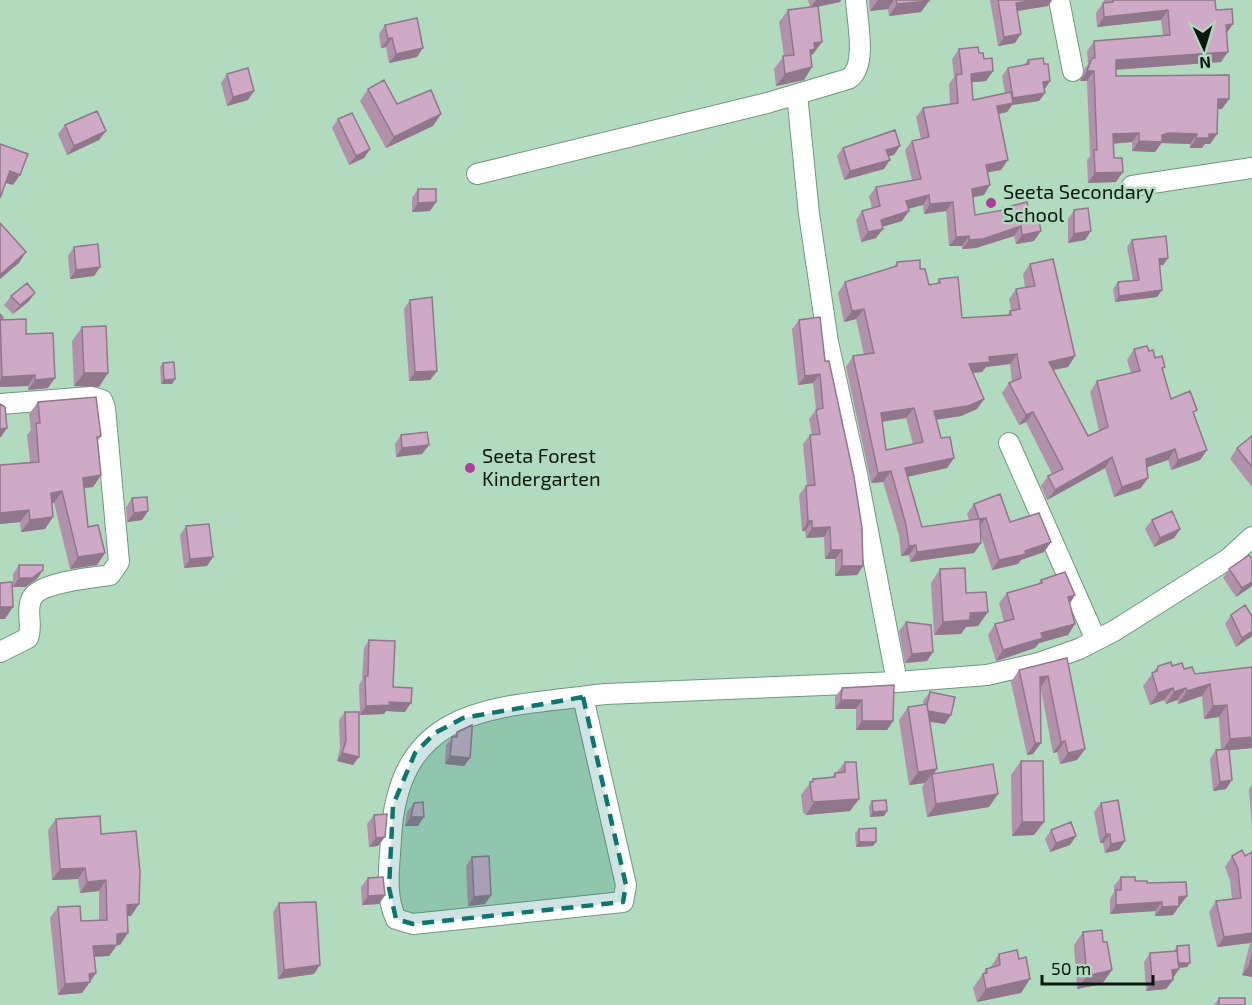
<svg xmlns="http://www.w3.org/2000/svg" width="1252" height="1005" font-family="'Exo 2',sans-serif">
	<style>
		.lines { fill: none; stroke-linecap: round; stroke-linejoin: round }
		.minor-casing { stroke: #71967d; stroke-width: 22 }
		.minor { stroke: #fff; stroke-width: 20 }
		.wall { fill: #b292aa; fill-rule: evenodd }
		.shaded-wall { fill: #91778b }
		.building { fill: #cfaac6; stroke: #91778b; stroke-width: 1.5; fill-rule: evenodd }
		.marked { fill: #0f766e; fill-opacity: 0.2; stroke: #0f766e; stroke-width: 4.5; stroke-dasharray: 12 8; stroke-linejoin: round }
		.poi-dot { fill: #ad3d9a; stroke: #b2dabf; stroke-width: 2 }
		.labels { text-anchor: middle; stroke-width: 5; stroke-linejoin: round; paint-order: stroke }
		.poi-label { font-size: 20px; fill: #09180f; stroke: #b2dabf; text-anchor: start }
	</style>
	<rect width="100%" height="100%" fill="#b2dabf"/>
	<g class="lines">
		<defs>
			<path id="minor" d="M1059,0L1073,71
				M797,94L809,214L828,342L857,474L897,682
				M477,174L767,103L848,79C868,68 857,21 856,0
				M1132,186L1252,168
				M0,404L91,397L102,400L105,408L119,562L110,575C93,578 37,582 31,600C26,612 33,626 28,638L0,652
				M1009,443L1096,640
				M583,697L626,885L623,902L413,924L396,919C384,894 390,864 391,838C399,702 497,708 605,694L897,682L987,675L1039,663L1079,649L1114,631L1228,559L1252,537"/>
		</defs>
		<use href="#minor" class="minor-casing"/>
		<use href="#minor" class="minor"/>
	</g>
	<path class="wall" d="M808,0H841L840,2L818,7L822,42L813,54L811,55L804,80L776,86L774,69L784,56L779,22L788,10L810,7Z
		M869,0H929V1L921,12L889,16L888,9L870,11Z
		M990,0H1052L1048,6L1018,11L1015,43L998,46Z
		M1104,0H1215L1216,10L1227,34L1221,62L1116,70V76L1222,109H1218L1217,134L1210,144H1205L1202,148H1190V144L1162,143L1155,152L1132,151V142L1113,144L1116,182L1088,183L1087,160L1090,156L1087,81H1080L1085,68L1088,64L1087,51L1094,41L1163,36L1161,20L1097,27L1096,13L1103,3H1104Z
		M385,25L417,57L389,63L386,47L381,48L379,34Z
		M959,49L979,53L984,59L993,71L986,81L972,82L973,100L1005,93L1002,76L1008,68L1024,65L1028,60L1045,89H1044L1045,93L1039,101L1012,105L1007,112L998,114L1001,170L988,172L984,195L973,197L975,215L1001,211L1003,208L1034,241L1016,244L1014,236L976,248L962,249V246H949L946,211L924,214L923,205L908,208L902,221L882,227L876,238L861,242L856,220L862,211L872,208L869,196L876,187L912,180L905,150L912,141L921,139L916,117L923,108L950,104L949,84L954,77L952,59Z
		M227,74L248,100L227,106L221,83Z
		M368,89L397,104L433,126L386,148L360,101Z
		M338,119L370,149L364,158L349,165L332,128Z
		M65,125L106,131L99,140L67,155L58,134Z
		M843,148L894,155L888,156L884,169L844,180L837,156Z
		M418,189L436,202L430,211L412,212V198Z
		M1074,210L1091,231L1085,240L1068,243V219Z
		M1132,240L1168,258L1163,265H1159L1162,290L1157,297L1115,302L1113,289L1118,282L1133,281L1127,247Z
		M74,247L100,267L94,276L70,279L68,256Z
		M897,262L920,269L929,285L936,284L939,279L962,318L1007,316L1010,311L1011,310L1009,299L1016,289L1025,287L1023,274L1030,264L1075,356L1068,367L1053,370L1088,436L1099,431L1090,392L1097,381L1131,373L1127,360L1134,349L1149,351L1165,367L1163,370L1171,399L1194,414L1207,450L1200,460L1171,470L1168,460L1147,467L1141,488L1114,497L1105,468L1047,500L1041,486L1048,476L1052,474L1026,422L1019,425L1002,393L1009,383L1012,382L1010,364L986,367L982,372L973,373L984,399L977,409L961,416L936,420L941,438L954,458L947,468L907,477L922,527L969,520L967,514L974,504L1051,542L1044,552L1021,560L1018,564L992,570L981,536V543L974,553L910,562L909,555L901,556L899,535L883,482L871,483L846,367L853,356L864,355L856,319L844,322L838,293L845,282L894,267ZM906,418L913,444L886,450L882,422Z
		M35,293L28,302L13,314L4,305L11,296Z
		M410,300L437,371L430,380L409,381L404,309Z
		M0,314L3,318L2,320L26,334L48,388L28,390V386L0,387Z
		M799,320L825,361L863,566L857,575L835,576V559H825L824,537L806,538L805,531H802L799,495L806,486H807L803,444L810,435H812L809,419L816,410L813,383L798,385L792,329Z
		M82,327L99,387L74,386L72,341Z
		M163,363L175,379L172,384H161L160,367Z
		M38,402L101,436L97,442L101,475L93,487L84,488L88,527L105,553L97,565L70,569L54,503H52L45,529L21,532L20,522L0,524V465L30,462L27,435L31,430L29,414Z
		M401,435L429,445L422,454L396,457L395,444Z
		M1252,436V487L1230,459L1237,448Z
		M132,498L148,511L142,520L127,522L126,507Z
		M1152,520L1180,529L1174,538L1154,547L1145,529Z
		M186,526L207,566L184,568L180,535Z
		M19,565L37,579L25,587H13V574Z
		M940,569L988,612L978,626L966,627L961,634L934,635L931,583Z
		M1229,569L1252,586L1236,597L1223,578Z
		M1041,580L1075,595L1070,603L1068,635L1039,643L1035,648L996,661L988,635L995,624L1004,622L999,603L1007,593L1038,584Z
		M1231,615L1252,616V636L1236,647L1225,624Z
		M906,622L933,652L927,661L905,663L899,631Z
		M369,640L393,687L405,712L386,711L384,714L360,715L359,685L362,680L364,648Z
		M1067,658L1085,749L1077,760L1060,764L1057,752L1053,753L1041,690V743L1033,754L1027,755L1011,682L1019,670Z
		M1158,666H1172L1184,669L1195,674L1252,667V748L1229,750L1226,789L1213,791L1210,759L1216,750H1221L1219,717L1204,719L1202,696L1178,704L1177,700L1166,704L1164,700L1150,705L1143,686Z
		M842,688L893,721L887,730H856V709H835V697Z
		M930,692L945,724L930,722L934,774L989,807L927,817L922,787L925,783L909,785L899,720L908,707L923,705V701Z
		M345,712L353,765L337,761L340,748L339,720Z
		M457,732L470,758L464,766L445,764L446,745Z
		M1021,761L1044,822L1034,835L1012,836L1011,775Z
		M845,762L859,799L850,811L806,815L803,813L801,795L813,779L832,777L835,773L837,772Z
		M1252,785V828L1249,789Z
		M872,801L887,811L884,816L870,817L869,806Z
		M414,803L418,826H405L407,812Z
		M1101,803L1119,850L1105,853L1103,843H1100L1094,812Z
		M374,815L378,846L369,847L367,824Z
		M56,819L101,834L131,916H127L120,945H117L109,956L94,957L96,973L82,993L58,995L50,918L58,907L81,921L99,920V891L80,893L78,879L52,880L48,830Z
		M859,829L873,846L856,847L855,833Z
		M1051,830L1070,845L1050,852L1045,839Z
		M1252,852V977L1242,975L1250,943L1217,947L1209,912L1216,901L1232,899L1230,880L1225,867L1232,856H1245Z
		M472,857L491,895L485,904L468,906L466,866Z
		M1121,877L1147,883L1187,896L1173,915L1155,916V911L1110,914V899L1114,892V886Z
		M368,878L385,895L379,904L362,905L361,887Z
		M279,903L314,974L278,979L273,912Z
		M1083,932L1103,942L1112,970L1102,984L1077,989L1074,945Z
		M1177,946L1190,963L1187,967L1179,968V969L1173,978V980L1166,989L1146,991L1144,962L1150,953L1174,951Z
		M999,954L1021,993L977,1002L973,988L986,969L990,968Z
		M1219,998L1245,1005H1214Z"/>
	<path class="shaded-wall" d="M816,0H841L840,2L810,8Z
		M878,0H894L888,9L870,11Z
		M1036,0H1052L1048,6L1010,12L1016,3Z
		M929,1L921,12L889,16L897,4Z
		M1168,10L1161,20L1097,27L1104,17Z
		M1233,24L1226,34V25Z
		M1021,34L1015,43L998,46L1004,37Z
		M392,38L386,47L381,48L388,39Z
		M822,42L813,54H812L807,61L801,62L814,43Z
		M423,48L417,57L389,63L396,54Z
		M1228,52L1221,62L1109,70L1116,60Z
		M812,67L804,80L776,86L785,74Z
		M993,71L986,81L965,83L971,74Z
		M1087,71H1094L1087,81H1080Z
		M1050,81L1045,89L1037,90L1043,82Z
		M254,91L248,100L227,106L233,97Z
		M1045,93L1039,101L1012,105L1007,112L990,116L997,106L1009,104L1013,98Z
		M1218,99H1229L1222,109H1211Z
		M441,114L433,126L386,148L394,137Z
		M106,131L99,140L67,155L74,146Z
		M1139,133L1132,142L1106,144L1113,134Z
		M1169,133L1197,134L1190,144L1161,143L1155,152L1132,151L1139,141Z
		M1209,134H1217L1210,144H1205L1202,148H1190L1196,138Z
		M900,146L894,155L880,159L886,150Z
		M370,149L364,158L349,165L356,156Z
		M890,160L884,169L844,180L850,171Z
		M1008,160L1001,170L979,174L986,165Z
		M10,171L20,175L13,185L2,182Z
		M1123,172L1116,182L1088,183L1095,173Z
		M990,185L984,195L965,199L972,189Z
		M929,195L923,205L900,211L906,201Z
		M436,202L430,211L412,212L418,203Z
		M953,202L946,211L924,214L930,204Z
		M909,211L902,221L874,229L881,220Z
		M1021,226L1014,236L976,248L962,249L969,240Z
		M883,229L876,238L861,242L868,232Z
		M1041,231L1034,241L1016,244L1022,235Z
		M1091,231L1085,240L1068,243L1074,234Z
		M969,236L962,246H949L956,237Z
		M26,252L19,263L0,279V275Z
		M1168,258L1163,265L1154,266L1159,259Z
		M100,267L94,276L70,279L76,270Z
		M1162,290L1157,297L1115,302L1119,296Z
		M35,293L28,302L13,314L20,305Z
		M864,309L856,319L844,322L852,311Z
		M1017,354L1010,364L986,367L982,372L961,374L969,364L989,357Z
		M1075,356L1068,367L1041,372L1049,362Z
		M437,371L430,380L409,381L415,372Z
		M84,373H108L99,387L74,386Z
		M820,374L813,383L798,385L805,376Z
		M35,375L28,386L0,387V381L2,377Z
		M55,378L48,388L28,390L35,380Z
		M175,379L172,384H161L164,380Z
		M984,399L977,409L961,416L926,421L934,411Z
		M914,408L906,418L874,423L881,413Z
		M1033,412L1026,422L1019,425L1026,415Z
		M7,428L1,437H0V429Z
		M429,445L422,454L396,457L402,448Z
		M1175,449L1168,460L1139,470L1146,459Z
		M1207,450L1200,460L1171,470L1178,460Z
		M1112,457L1105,468L1047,500L1055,490Z
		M954,458L947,468L897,479L905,468Z
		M891,471L883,482L871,483L878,473Z
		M101,475L93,487L74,489L83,478Z
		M1148,478L1141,488L1114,497L1122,487Z
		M62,491L54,503L42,505L51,493Z
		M29,510L20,522L0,524V513Z
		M148,511L142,520L127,522L134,513Z
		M53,517L45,529L21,532L30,520Z
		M986,518L978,528L980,519Z
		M808,521H812L805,531H802Z
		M830,527L824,537L806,538L812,528Z
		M1180,529L1174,538L1154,547L1160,538Z
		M1051,542L1044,552L1021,560L1018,564L992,570L999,560Z
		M981,543L974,553L910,562L917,552Z
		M916,545L909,555L901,556L909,546Z
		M831,550H842L835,559H825Z
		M105,553L97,565L70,569L78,557Z
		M213,557L207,566L184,568L190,559Z
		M842,566H863L857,575L835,576Z
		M43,570L37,579L25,587H13L19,578Z
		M1252,582V586L1236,597L1242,588Z
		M1075,595L1068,606V597Z
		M0,607H13L5,619H0Z
		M988,612L978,626L966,627L961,634L934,635L943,622L970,613Z
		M1075,624L1068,635L1039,643L1035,648L996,661L1003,650L1041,633Z
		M1252,631V636L1236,647L1242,638Z
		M933,652L927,661L905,663L912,654Z
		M1048,676L1040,688V677Z
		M1210,684L1202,696L1178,704L1187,691Z
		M1173,688L1164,700L1150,705L1158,693Z
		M1186,688L1177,700L1166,704L1174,692Z
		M841,700H862L856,709H835Z
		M389,702L411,703L405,712L386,711L384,714L360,715L366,706Z
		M1227,705L1219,717L1204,719L1213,706Z
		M926,711L951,715L945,724L920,720Z
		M862,721H893L887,730H856Z
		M1252,737V748L1222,751L1230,739Z
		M1065,741L1057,752L1053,753L1061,742Z
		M1035,743H1041L1033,754L1027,755Z
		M1085,749L1077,760L1060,764L1068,753Z
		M342,753L359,757L353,765L337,761Z
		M450,756L470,758L464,766L445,764Z
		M937,769L932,776V774L925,783L909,785L918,772Z
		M1232,780L1226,789L1213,791L1220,782Z
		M998,794L989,807L927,817L936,804Z
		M859,799L850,811L806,815L814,802Z
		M887,811L884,816L870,817L873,812Z
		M411,817H424L418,826H405Z
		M1022,822H1044L1034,835L1012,836Z
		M1106,834H1110L1103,843H1100Z
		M1076,836L1070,845L1050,852L1056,843Z
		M385,837L378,846L369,847L376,838Z
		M1125,841L1119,850L1105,853L1111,844Z
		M859,842H876L873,846L856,847Z
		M85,868L78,879L52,880L60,869Z
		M106,880L99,891L80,893L87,882Z
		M385,895L379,904L362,905L368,896Z
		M491,895L485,904L468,906L474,897Z
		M1187,896L1180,905L1173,906L1179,897Z
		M1162,902L1155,911L1110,914L1116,905Z
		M139,904L131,916H119L127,905Z
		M1179,906L1173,915L1155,916L1162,907Z
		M128,933L120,945H109L117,934Z
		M1252,933V941L1250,943L1217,947L1224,937Z
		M117,945L109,956L85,957L93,946Z
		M1178,963H1190L1187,967L1175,968Z
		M1250,964H1252V977L1242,975Z
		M320,965L314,974L278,979L284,970Z
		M1179,969L1173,978L1172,970Z
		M1112,970L1102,984L1077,989L1087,976Z
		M96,973L82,993L58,995L65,984L89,974Z
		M1030,979L1021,993L977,1002L986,989Z
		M1173,980L1166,989L1146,991L1152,982Z"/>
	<path class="building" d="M896,0H929V1L897,4Z
		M998,0H1036L1016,3L1021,34L1004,37Z
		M1113,0H1215L1216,10L1232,9L1233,24L1226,25L1228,52L1116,60V76L1229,75V99H1218L1217,134H1209V138H1196L1197,134L1169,133L1162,135V142L1139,141V133L1113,134L1114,158H1122L1123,172L1095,173L1094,150H1097L1094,71H1087L1092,58H1095L1094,41L1170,35L1168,10L1104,17L1103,3L1113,2Z
		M818,6L822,42L814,43L815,49L810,50L812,67L785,74L783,56L794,55L788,10Z
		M417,18L423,48L396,54L392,38L388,39L385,25Z
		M978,47L979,53H983L984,59L992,58L993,71L971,74L973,100L1011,92L1013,103L997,106L1008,160L986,165L990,185L972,189L975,215L1004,210L1003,208L1027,202L1031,222L1039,220L1041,231L1022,235L1021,226L983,239L969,240V236L956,237L953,202L930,204L929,195L906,201L909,211L881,220L883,229L868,232L862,211L880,206L876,187L921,179L912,141L929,137L923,108L958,103L956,75L962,74L959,49Z
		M1043,58L1044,64H1048L1050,81L1043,82L1045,93L1013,98L1008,68L1029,64L1028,60Z
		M248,68L254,91L233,97L227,74Z
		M384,80L397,104L431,90L441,114L394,137L368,89Z
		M97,111L106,131L74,146L65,125Z
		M352,113L370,149L356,156L338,119Z
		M895,130L900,146L886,150L890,160L850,171L843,148Z
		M0,144L28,154L20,175L10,171L0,198Z
		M418,189H436V202L418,203Z
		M1088,208L1091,231L1074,234V210Z
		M0,223L26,252L0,275Z
		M1166,236L1168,258L1159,259L1162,290L1119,296L1118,282L1139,280L1132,240Z
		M98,244L100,267L76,270L74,247Z
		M1053,259L1075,356L1049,362L1088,436L1108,427L1097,381L1140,371L1134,349L1147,346L1149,351L1153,350L1155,358L1162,356L1165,367L1162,368L1171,399L1190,391L1197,410L1193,412L1207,450L1178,460L1175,449L1146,459L1148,478L1122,487L1112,457L1055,490L1048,476L1063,469L1033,412L1026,415L1009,383L1021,378L1017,354L989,357L990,362L969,364L984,399L968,406L934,411L941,438L950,437L954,458L905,468L922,527L979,519L974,504L1000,494L1010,522L1039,513L1051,542L1025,551L1026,554L999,560L986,518L980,519L981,543L917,552L916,545L909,546L906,525L891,471L878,473L853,356L874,353L864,309L852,311L845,282L897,266V262L920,260V269H925L929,285L940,283L939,279L958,277L962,318L1011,315L1010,311L1020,309L1016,289L1035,286L1030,264ZM914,408L923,442L886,450L881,413Z
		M27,283L35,293L20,305L11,296Z
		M432,297L437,371L415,372L410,300Z
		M0,314L3,318L1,320L26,319V334L53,333L55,378L35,380V375L2,377Z
		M820,317L825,361H829L854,477L862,528L863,566H842V550H831L830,527L812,528V521H808L806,486L815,485L810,435L820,434L816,410L823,408L820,374L805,376L799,320Z
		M106,326L108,373H84L82,327Z
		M174,362L175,379L164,380L163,363Z
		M96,397L101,436L97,437L101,475L83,478L88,527L98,525L105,553L78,557L62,491L51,493L53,517L30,520L29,510L0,513V465L39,462L36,423H40L38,402Z
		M0,404L5,407L7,428L0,429Z
		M427,432L429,445L402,448L401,435Z
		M1252,436V467L1237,448Z
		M147,497L148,511L134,513L132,498Z
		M1172,511L1180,529L1160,538L1152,520Z
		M209,524L213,557L190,559L186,526Z
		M1249,555L1252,559V582L1242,588L1229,569Z
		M19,565H43V570L32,578H19Z
		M965,568L966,593L986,592L988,612L970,613V620L943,622L940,569Z
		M1065,572L1075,595L1068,597L1075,624L1041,633L1043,638L1003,650L995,624L1014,619L1007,593L1042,583L1041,580Z
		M12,582L13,607H0V583Z
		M1245,605L1252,616V631L1242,638L1231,615Z
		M906,622L931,625L933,652L912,654Z
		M369,640L395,641L393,687L412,688L411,703L389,702L390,705L366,706L365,676H368Z
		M1067,658L1085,749L1068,753L1065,741L1061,742L1048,676L1040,677L1041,743H1035L1019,670Z
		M1171,662L1172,666L1182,663L1184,669L1192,667L1195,674L1252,667V737L1230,739L1227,705L1213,706L1210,684L1187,691L1186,688L1174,692L1173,688L1158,693L1152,673L1157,671L1158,666Z
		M894,685L893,721H862V700H841L842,688Z
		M930,692L955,697L951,715L928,711L927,705Z
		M927,704L937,769L918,772L908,707Z
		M345,712H359V757L342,753L346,741Z
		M472,725V732L470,758L450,756L452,737H457V732Z
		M1229,749L1232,780L1220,782L1216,750Z
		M1021,761H1043L1044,822H1022Z
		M845,762H856L859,799L814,802L812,800L810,782H813V779L835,777V773L845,772Z
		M993,764L998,794L936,804L932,774Z
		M886,800L887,811L873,812L872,801Z
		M1118,800L1125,841L1111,844L1110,834H1106L1101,803Z
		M423,802L424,817H411L414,803Z
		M387,814L385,837L376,838L374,815Z
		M100,816L101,834L136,831L140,872L139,904L127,905L128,933L117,934V945L93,946L96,973L89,974L90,982L65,984L58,907L80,906L81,921L107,920L106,880L87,882L85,868L60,869L56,819Z
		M1071,822L1076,836L1056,843L1051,830Z
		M876,828V842H859V829Z
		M1242,850L1245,856L1252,852V933L1224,937L1216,901L1241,898L1238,869L1232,856Z
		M489,856L491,895L474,897L472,857Z
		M383,877L385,895L368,896V878Z
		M1121,877H1135V881H1147V883L1186,882L1187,896L1179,897V906L1162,907V902L1116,905V890H1121Z
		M316,902L320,965L284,970L279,903Z
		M1102,930L1103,942H1107L1112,970L1087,976L1083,932Z
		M1189,945L1190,963H1178L1177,946Z
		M1017,950L1019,959L1026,957L1030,979L986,989L983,974L987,973L986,969L1000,965L999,954Z
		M1177,951L1179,969L1172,970L1173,980L1152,982L1150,953Z
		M1252,955V964H1250Z
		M1219,998H1245V1005H1219Z"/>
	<path class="marked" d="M583,697L626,885L623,902L413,924L396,919L389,888L393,805L415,753L435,733L463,718Z"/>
	<g class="poi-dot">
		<circle cx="991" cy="203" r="6"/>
		<circle cx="470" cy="468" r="6"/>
	</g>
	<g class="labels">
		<g class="poi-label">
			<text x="1003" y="199">Seeta Secondary<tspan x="1003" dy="23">School</tspan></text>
			<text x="482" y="463">Seeta Forest<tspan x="482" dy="23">Kindergarten</tspan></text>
		</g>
	</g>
	<g transform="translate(1204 48) rotate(176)" stroke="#b2dabf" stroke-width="4.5" paint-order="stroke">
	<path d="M0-4.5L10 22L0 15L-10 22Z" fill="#09180f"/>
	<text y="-9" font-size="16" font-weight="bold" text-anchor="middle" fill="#09180f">N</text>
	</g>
	<path d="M1042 975v9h111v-9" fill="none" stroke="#09180f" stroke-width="3"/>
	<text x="1051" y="975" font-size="18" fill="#09180f" stroke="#b2dabf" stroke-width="4.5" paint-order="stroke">50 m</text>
</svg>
